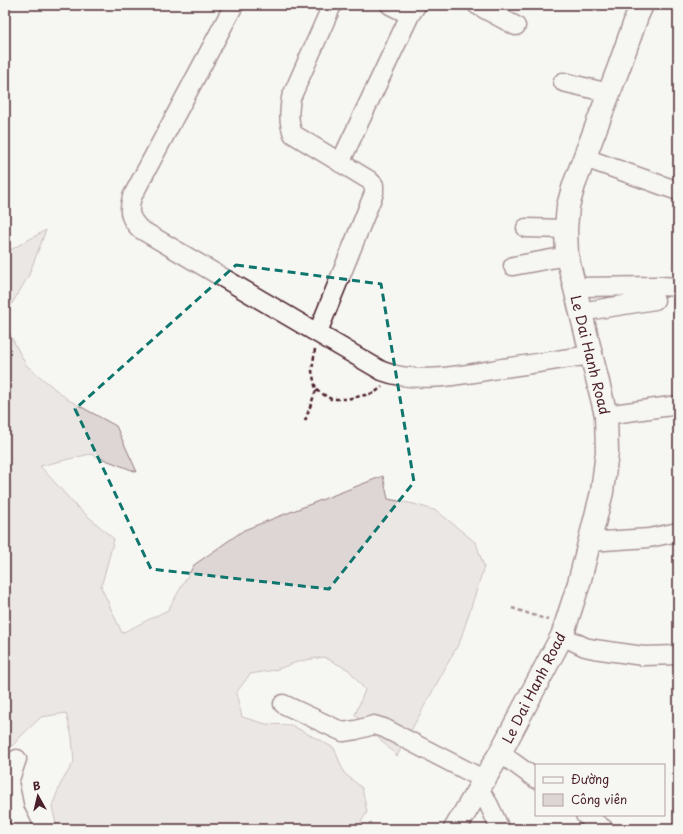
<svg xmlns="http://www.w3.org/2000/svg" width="683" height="834" font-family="'Playpen Sans',sans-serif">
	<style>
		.green { fill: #ddd6d5; stroke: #947a80 }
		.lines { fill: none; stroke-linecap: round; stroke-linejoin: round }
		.minor-casing { stroke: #4a1f2b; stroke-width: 21 }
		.major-casing { stroke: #4a1f2b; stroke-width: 25 }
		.path { stroke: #4a1f2b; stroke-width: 2.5; stroke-dasharray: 4 3; stroke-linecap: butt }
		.minor { stroke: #f6f6f2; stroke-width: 18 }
		.major { stroke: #f6f6f2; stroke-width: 22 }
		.marked { fill: none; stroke: #0f766e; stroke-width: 3; stroke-dasharray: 8 5; stroke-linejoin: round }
		.labels { text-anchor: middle; stroke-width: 3; stroke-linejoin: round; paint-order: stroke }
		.street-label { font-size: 14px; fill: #4a1f2b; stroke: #f6f6f2 }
	</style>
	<rect width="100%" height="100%" fill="#f6f6f2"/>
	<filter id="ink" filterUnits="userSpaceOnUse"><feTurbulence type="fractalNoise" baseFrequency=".025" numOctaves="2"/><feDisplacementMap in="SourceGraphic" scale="8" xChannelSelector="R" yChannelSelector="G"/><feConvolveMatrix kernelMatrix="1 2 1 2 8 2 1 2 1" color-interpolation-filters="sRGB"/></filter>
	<g filter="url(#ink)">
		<path class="green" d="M46,230L28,277L5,315V253Z
			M5,325L26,365L67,399L116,426L137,472L90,454L40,466L75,505L114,539L101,587L122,633L168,610L194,565L244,530L383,476L388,499L414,504L437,511L476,543L484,567L460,641L397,756L355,715L365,690L349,670L324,657L300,661L275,670L250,674L236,693L242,717L266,724L291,725L334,748L344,773L362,788L367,812L357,829H57L52,806L61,783L74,762L72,737L66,713L41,717L21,736L5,754Z"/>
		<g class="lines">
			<defs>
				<path id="minor" d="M234,5L132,197C128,211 129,218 140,229L382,371C418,385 467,374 503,368C533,364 562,359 591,355
					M390,5L410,15L416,6
					M477,5L516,26
					M563,82L609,93
					M585,158L678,191
					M340,163L410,15
					M526,228L566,229
					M513,266L567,256
					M574,287L661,286L678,287
					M580,312L655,300
					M318,332L374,193V185L369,180L293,134C288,121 289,112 291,98L332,5
					M606,415L678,405
					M589,542L649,538L678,532
					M562,636L585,647L594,649L643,656L678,655
					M283,704L343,732L356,730L374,725L384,728L485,780
					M500,753L536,779
					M17,759L9,782L15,811L24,829
					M479,789L489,805L500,829
					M585,815L604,829"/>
				<path id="major" d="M455,829L500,753L562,636L579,583L602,492L607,452L606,415L567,256L566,229L568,206L574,185L619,67L637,16L642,5"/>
			</defs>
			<use href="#minor" class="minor-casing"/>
			<use href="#major" class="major-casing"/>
			<path class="path" d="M315,349L312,371L316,390L331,399H347L374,393L382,387
				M305,421L316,390
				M512,608L548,620"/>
			<use href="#minor" class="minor"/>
			<use href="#major" class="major"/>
		</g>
	</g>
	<path d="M0 0H683V834H0ZM236,265L381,284L414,482L329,589L151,569L75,409Z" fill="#f6f6f2" fill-opacity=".55" fill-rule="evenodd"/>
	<path class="marked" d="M236,265L381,284L414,482L329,589L151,569L75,409Z"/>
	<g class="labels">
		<g class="street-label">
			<text transform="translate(590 355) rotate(76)" y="5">Le Dai Hanh Road</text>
			<text transform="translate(534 688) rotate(-63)" y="5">Le Dai Hanh Road</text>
		</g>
	</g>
	<rect width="683" height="834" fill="none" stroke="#f6f6f2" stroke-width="20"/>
	<rect x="10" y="10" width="663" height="814" fill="none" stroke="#4a1f2b" stroke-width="1.5" filter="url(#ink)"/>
	<rect x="535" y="764" width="130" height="52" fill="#f6f6f2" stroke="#b1a0a2"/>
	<rect x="543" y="777" width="20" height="6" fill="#f6f6f2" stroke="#b1a0a2"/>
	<text x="571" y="784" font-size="12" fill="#4a1f2b">Đường</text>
	<rect x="543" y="794" width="20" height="12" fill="#ddd6d5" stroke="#b1a0a2"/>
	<text x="571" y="804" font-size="12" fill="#4a1f2b">Công viên</text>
	<g transform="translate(38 796) rotate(352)" stroke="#f6f6f2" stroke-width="3" paint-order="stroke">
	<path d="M0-3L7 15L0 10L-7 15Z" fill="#4a1f2b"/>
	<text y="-6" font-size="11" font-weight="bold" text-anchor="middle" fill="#4a1f2b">B</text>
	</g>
</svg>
